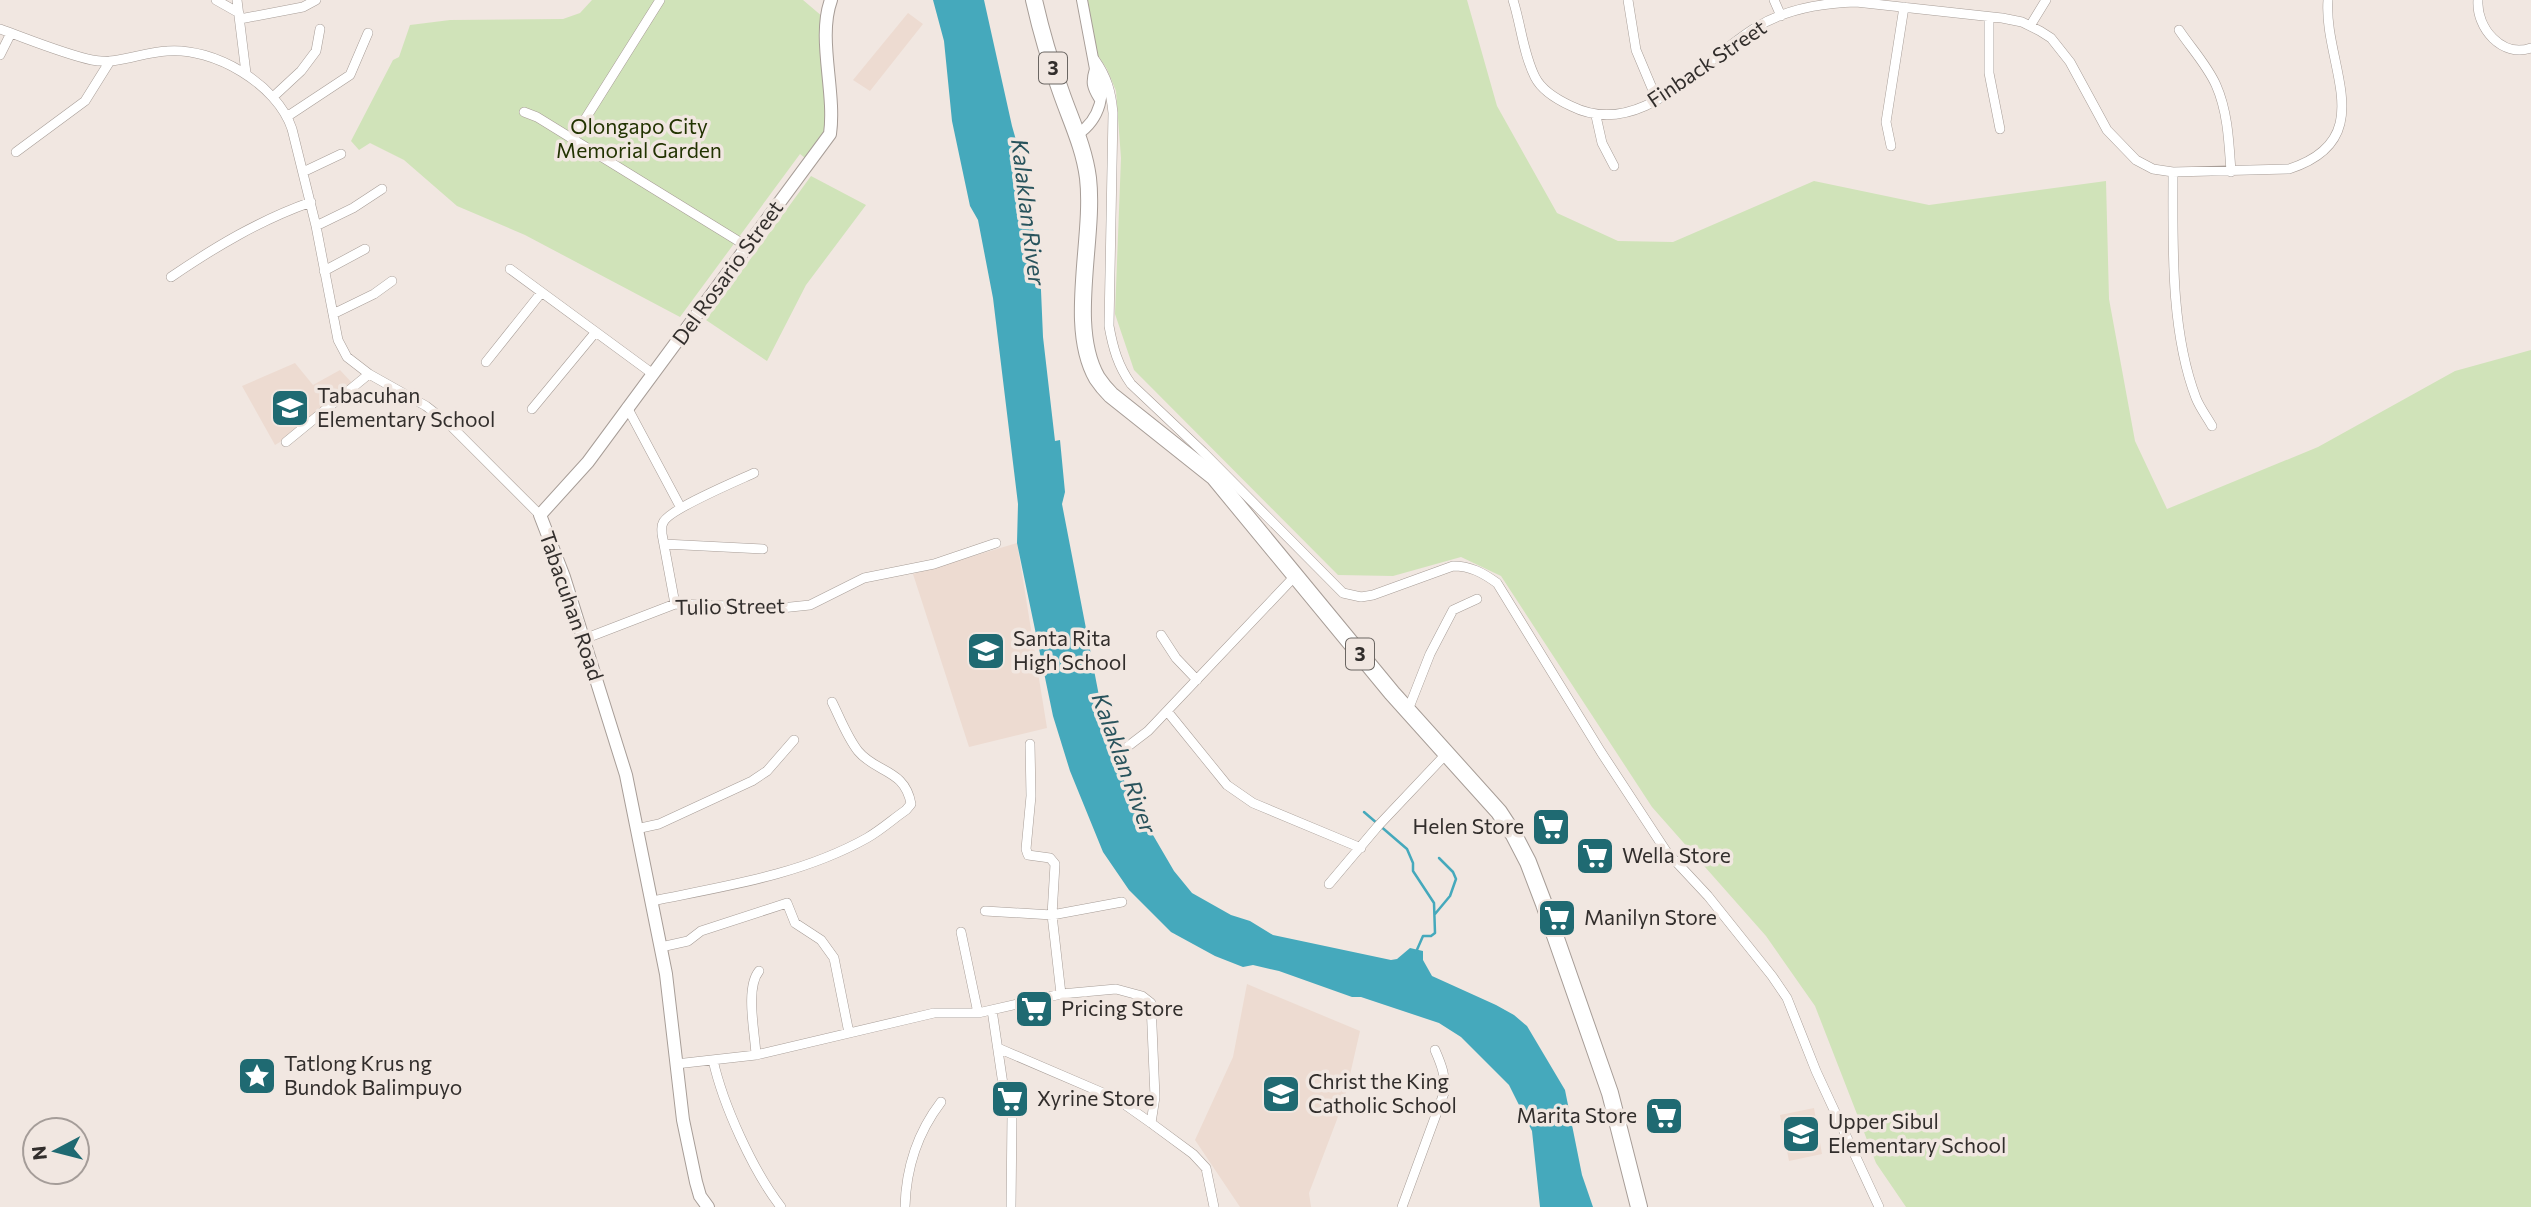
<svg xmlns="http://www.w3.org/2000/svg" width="2531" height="1207" font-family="Commissioner,sans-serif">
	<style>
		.built { fill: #eddbd1 }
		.green { fill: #d0e3b9 }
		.water { fill: #45a9bc }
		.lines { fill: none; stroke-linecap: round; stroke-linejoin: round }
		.stream { stroke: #45a9bc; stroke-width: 2.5 }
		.minor-casing { stroke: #a79d97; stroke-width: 10 }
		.tertiary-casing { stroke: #a79d97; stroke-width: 12 }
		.secondary-casing { stroke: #a79d97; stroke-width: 14 }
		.trunk-casing { stroke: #a79d97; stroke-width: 18 }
		.minor { stroke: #fff; stroke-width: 9 }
		.tertiary { stroke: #fff; stroke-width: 10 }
		.secondary { stroke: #fff; stroke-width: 12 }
		.trunk { stroke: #fff; stroke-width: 16 }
		.labels { text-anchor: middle; stroke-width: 7; stroke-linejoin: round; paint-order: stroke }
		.shield { fill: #f1e7e1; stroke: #6b6662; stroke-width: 2 }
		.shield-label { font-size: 19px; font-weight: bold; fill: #322e2c }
		.street-label { font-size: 21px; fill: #322e2c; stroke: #f1e7e1 }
		.park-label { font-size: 21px; fill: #223301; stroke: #f1e7e1 }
		.poi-label { font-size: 21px; fill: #322e2c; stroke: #f1e7e1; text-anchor: start }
		.water-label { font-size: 23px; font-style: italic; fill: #28535c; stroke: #f1e7e1 }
	</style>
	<rect width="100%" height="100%" fill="#f1e7e1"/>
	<path class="built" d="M908,13L923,24L870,91L853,80Z
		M295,363L313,385L340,370L353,384L300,430L275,445L242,386Z
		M1017,543L1047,728L969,747L913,574Z
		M1247,984L1360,1031L1344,1101L1309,1193L1311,1207H1240L1195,1140L1233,1057Z
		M1814,1108L1822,1154L1789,1161L1780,1115Z"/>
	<path class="green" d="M592,0H803L823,17L829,128L805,158L800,154L680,317L525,235L457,206L404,160L370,143L359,150L351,141L393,60L399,57L410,25L450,20L563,19L580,13Z
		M1088,0H1467L1497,106L1557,213L1618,241L1673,242L1814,181L1929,205L2106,181L2109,299L2135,441L2167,509L2318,447L2455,371L2531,350V1207H1906L1876,1163L1815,1006L1766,936L1652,807L1501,576L1461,557L1393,576L1338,575L1134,370L1115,314L1121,158L1116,91L1107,69L1095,51Z
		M811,176L866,205L806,285L767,361L706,320Z"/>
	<path class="water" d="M933,0H984L1012,126L1024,168L1030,221L1036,237L1040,267L1043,337L1055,441L1060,440L1065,492L1062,504L1105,727L1129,794L1174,871L1192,893L1231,915L1250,921L1273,935L1391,960L1397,959L1410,948L1423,951V960L1432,976L1496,1005L1514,1015L1527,1026L1565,1090L1582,1175L1593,1207H1540L1532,1131L1509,1085L1461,1037L1439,1023L1361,997H1352L1279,971L1253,965L1243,967L1215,956L1171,932L1129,890L1103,852L1070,771L1053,716L1017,543L1018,504L993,298L978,220L970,206L952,121L944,41Z"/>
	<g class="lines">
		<path class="stream" d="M1364,812L1407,849L1413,863V871L1434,903L1435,933L1431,936H1423L1416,952
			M1435,914L1450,896L1456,879L1453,872L1439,858"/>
		<defs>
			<path id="minor" d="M216,0L239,13
				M237,0L246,73
				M1513,0C1521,25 1523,53 1535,77C1542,91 1558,100 1571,106C1641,141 1700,62 1755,28C1785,9 1821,3 1856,2L2002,18L2022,22L2040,31L2051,38L2070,62L2107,130L2136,160L2153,169L2173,172L2289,169C2382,139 2323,64 2328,0
				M1628,0L1636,50L1657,100
				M1774,0L1781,16
				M2478,0C2476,28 2502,58 2531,48
				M1989,17V73L2000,129
				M240,19L303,7L316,0
				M2030,26L2046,0
				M0,29C28,39 64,54 92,60C117,65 143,52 167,51C214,47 277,84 292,129L316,226L338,340L347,357L369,374L426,406L449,424L540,515
				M2179,30C2191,48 2207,65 2216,85C2228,112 2229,143 2231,172
				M0,55L11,33
				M1095,60C1107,77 1111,92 1113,113L1109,326C1113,348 1118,366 1131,384L1203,452L1343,593L1361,597L1373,595L1453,566C1471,566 1483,573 1497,583L1601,752L1666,851L1708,896L1772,976L1787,998L1816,1071L1879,1207
				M273,97L301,71L316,51L320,29
				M524,112L537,117L748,247
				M288,116L350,75L368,33
				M1596,116L1602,143L1614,166
				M572,140L660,0
				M1891,146L1886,122L1904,7
				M16,152L85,101L110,61
				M303,172L341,154
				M2173,172C2173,244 2170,330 2196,398C2200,408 2207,417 2212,426
				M316,226L353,208L382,189
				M510,269L653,374
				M324,271L365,249
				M171,277C215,247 260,220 311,202
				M333,314L374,294L392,281
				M486,362L541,293
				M627,407L681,508
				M532,409L594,334
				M286,442L369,374
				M664,544L763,549
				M675,604L662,534C662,530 661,526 663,523C667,510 739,480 754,473
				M1161,635L1176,658L1197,680
				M584,639L675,604L781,608L810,605L864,578L934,564L996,543
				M1408,710L1430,654L1453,610L1477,599
				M1167,711L1227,785L1253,803L1361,848
				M1030,744L1031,796L1026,849L1028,855L1050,858L1055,864L1052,915L1061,994
				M1127,747L1148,731L1295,576
				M636,829L659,824L752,781L767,771L794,740
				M1329,884L1378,826L1447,753
				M652,901C725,886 801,875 867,838C881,830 893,819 906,810L911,804C905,769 876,773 858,751C847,737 840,718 832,702
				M985,911L1052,915L1122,902
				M961,932L978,1013
				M661,947L688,941L701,931L787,903L795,923L821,940L834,958L849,1033
				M992,1010L1004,1091L1012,1114L1011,1207
				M998,1048L1117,1099L1151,1123L1193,1154L1206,1168L1214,1207
				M756,1055C755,1033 745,988 759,971
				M713,1060C723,1105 753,1171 781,1207
				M676,1064L756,1055L934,1013H978L1061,994L1116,989L1142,996L1151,1003L1155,1097L1151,1123
				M905,1207C906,1168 918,1132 941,1102
				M1402,1207L1444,1093C1446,1077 1442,1066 1435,1050"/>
			<path id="tertiary" d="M1095,69C1091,82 1092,87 1099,98
				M1078,134C1099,120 1109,91 1095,69L1082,0"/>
			<path id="secondary" d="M708,1207L700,1196L696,1182L683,1120L666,974L626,775L564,577L540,515L588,462L830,134C836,92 817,38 831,0"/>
			<path id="trunk" d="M1034,0C1041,31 1050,62 1061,92C1071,121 1084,147 1088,178C1095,238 1067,326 1097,378C1101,384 1106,390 1111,395L1214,477L1392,693L1499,812L1514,835L1528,862L1544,904L1610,1093L1639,1207"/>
		</defs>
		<use href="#minor" class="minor-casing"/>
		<use href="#tertiary" class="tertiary-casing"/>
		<use href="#secondary" class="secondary-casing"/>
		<use href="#trunk" class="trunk-casing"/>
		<use href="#minor" class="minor"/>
		<use href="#tertiary" class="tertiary"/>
		<use href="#secondary" class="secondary"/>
		<use href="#trunk" class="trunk"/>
	</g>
	<defs>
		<symbol id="school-square" viewBox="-11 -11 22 22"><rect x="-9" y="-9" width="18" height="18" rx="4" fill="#1f6a72" stroke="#f1e7e1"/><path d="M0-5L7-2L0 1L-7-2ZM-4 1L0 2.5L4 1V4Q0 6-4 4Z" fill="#fff"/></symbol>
		<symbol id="supermarket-square" viewBox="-11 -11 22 22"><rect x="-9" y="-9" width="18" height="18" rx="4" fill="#1f6a72" stroke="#f1e7e1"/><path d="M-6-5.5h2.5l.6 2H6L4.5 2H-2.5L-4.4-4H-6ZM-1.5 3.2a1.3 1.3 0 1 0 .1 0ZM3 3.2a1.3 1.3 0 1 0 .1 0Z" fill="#fff"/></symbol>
		<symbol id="sight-square" viewBox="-11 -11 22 22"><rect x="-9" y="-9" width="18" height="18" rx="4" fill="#1f6a72" stroke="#f1e7e1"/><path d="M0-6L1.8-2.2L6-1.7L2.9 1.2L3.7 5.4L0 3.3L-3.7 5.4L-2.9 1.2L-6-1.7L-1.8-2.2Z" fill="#fff"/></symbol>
	</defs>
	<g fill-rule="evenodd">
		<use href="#school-square" x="268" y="386" width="44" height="44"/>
		<use href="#school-square" x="964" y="629" width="44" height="44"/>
		<use href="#supermarket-square" x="1529" y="805" width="44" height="44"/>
		<use href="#supermarket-square" x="1573" y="834" width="44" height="44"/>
		<use href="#supermarket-square" x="1535" y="896" width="44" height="44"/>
		<use href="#supermarket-square" x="1012" y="987" width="44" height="44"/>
		<use href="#sight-square" x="235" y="1054" width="44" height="44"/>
		<use href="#school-square" x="1259" y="1072" width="44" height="44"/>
		<use href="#supermarket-square" x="988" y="1077" width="44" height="44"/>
		<use href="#supermarket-square" x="1642" y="1094" width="44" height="44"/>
		<use href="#school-square" x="1779" y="1112" width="44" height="44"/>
	</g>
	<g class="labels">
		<g class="shield">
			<rect x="1039" y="52.5" width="28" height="31" rx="5"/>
			<rect x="1346" y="638.5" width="28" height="31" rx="5"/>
		</g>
		<g class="shield-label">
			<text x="1053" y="75">3</text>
			<text x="1360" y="661">3</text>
		</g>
		<g class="street-label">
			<text transform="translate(1707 64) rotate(-34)" y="7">Finback Street</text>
			<text transform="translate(728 273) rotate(-54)" y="7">Del Rosario Street</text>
			<text transform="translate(571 606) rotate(71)" y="7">Tabacuhan Road</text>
			<text transform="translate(730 607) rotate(-1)" y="7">Tulio Street</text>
		</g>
		<g class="park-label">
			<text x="639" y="134">Olongapo City<tspan x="639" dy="24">Memorial Garden</tspan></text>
		</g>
		<g class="poi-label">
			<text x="317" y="403">Tabacuhan<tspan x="317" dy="24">Elementary School</tspan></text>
			<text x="1013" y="646">Santa Rita<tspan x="1013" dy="24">High School</tspan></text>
			<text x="1524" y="834" text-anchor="end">Helen Store</text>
			<text x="1622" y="863">Wella Store</text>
			<text x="1584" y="925">Manilyn Store</text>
			<text x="1061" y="1016">Pricing Store</text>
			<text x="284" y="1071">Tatlong Krus ng<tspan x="284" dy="24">Bundok Balimpuyo</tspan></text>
			<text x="1308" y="1089">Christ the King<tspan x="1308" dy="24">Catholic School</tspan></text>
			<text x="1037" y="1106">Xyrine Store</text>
			<text x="1637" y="1123" text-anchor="end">Marita Store</text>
			<text x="1828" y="1129">Upper Sibul<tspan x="1828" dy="24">Elementary School</tspan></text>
		</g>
		<g class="water-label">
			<text transform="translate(1028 212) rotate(83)" y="8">Kalaklan River</text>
			<text transform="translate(1124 763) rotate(70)" y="8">Kalaklan River</text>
		</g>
	</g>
	<g transform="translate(56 1151) rotate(263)"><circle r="33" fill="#f1e7e1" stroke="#a59d99" stroke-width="2"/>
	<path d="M0-5L12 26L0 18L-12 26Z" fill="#1f6a72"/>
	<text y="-10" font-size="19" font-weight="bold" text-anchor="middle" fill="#322e2c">N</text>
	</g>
</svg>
